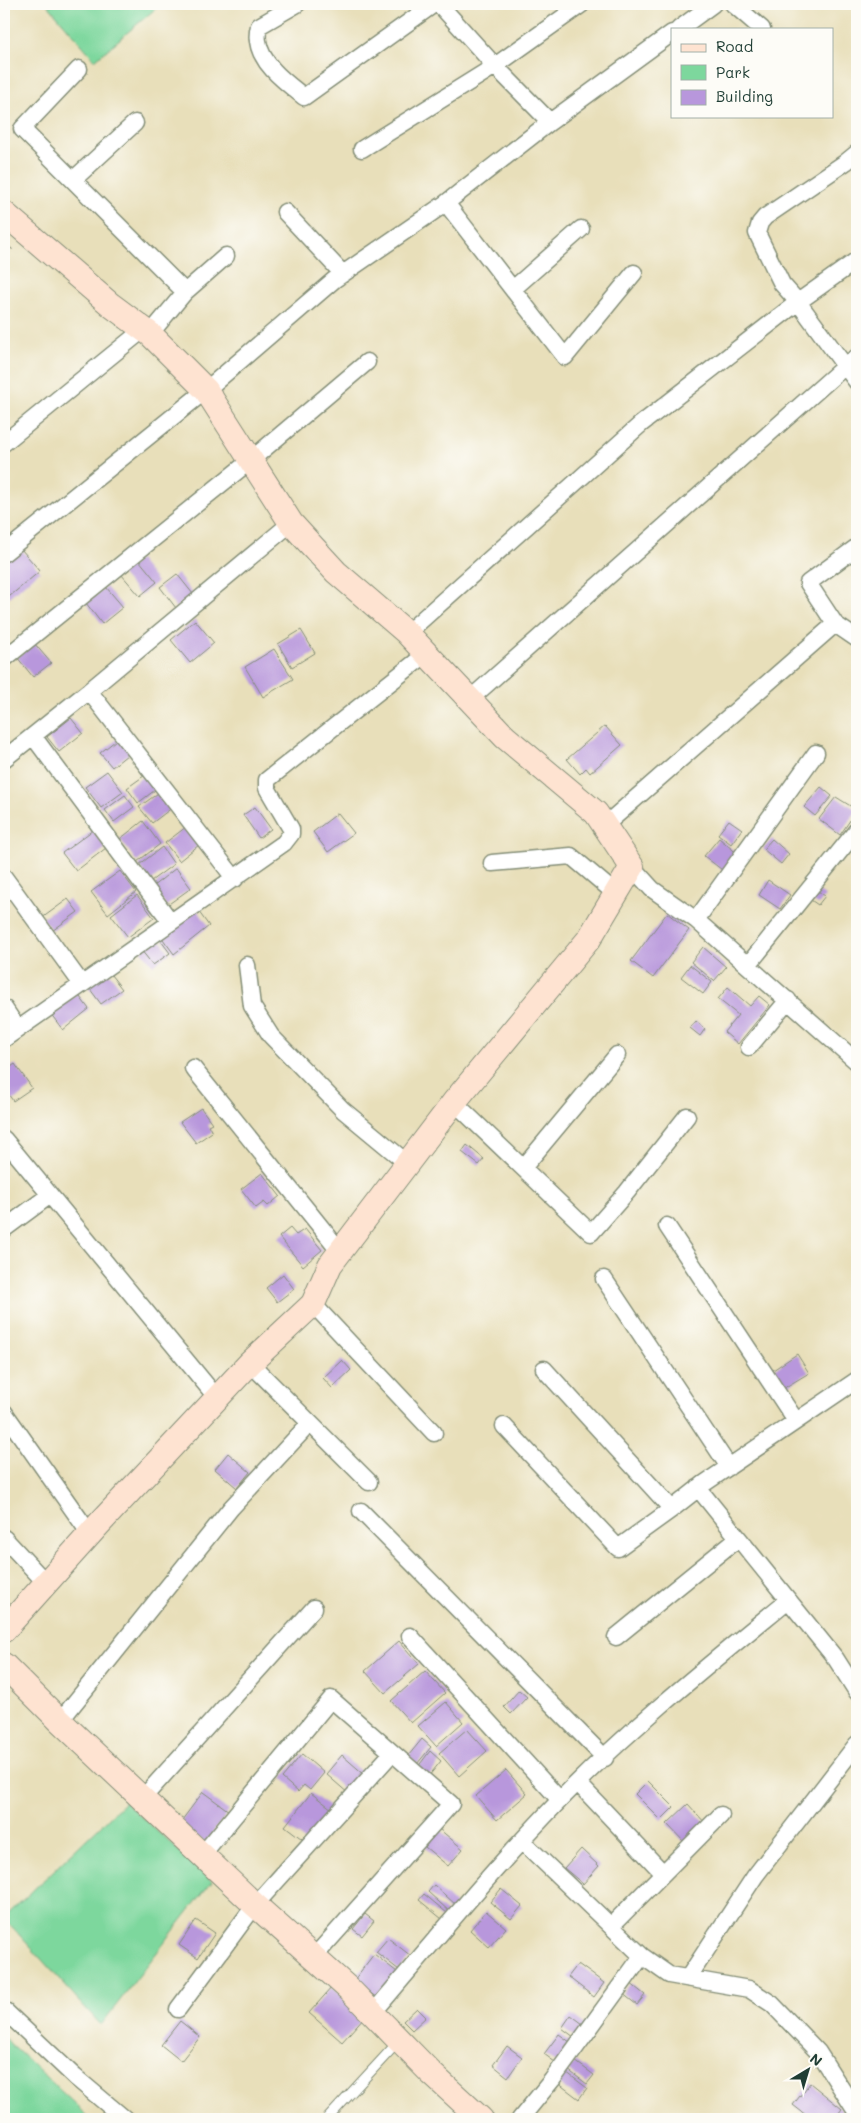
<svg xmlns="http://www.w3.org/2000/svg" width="861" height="2123" font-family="Mali,sans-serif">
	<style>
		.green { fill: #7dd79d; stroke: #4e8a68 }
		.building { fill: #b897dc }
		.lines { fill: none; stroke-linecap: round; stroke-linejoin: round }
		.lane-casing { stroke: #848e77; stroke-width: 11 }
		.street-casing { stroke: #848e77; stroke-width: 19 }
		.secondary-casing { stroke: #848e77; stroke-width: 26 }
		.path { stroke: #848e77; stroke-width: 3; stroke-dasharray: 1 4; stroke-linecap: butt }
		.lane { stroke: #fff; stroke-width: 9 }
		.street { stroke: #fff; stroke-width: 16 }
		.secondary { stroke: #fee3d1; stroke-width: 24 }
	</style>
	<rect width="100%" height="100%" fill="#fdfcf7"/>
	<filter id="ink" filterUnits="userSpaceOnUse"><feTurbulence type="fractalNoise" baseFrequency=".02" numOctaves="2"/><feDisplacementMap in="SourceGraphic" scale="10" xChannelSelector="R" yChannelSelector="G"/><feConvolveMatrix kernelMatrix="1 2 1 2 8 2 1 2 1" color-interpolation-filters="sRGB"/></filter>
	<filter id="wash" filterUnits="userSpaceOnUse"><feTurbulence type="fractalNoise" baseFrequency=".0096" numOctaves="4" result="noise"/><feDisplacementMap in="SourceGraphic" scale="20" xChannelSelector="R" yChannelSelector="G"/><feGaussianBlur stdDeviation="1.12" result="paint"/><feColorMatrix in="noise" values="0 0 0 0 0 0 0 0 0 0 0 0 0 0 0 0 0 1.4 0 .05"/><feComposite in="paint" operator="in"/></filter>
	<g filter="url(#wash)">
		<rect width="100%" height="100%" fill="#e8dfba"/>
		<path class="green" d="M47,4H161L95,60Z
			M125,1802L212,1881L101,2025L4,1918Z
			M4,2038L91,2119H4Z"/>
		<g id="blocks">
			<path class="building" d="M21,549L40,571L4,601V563Z
				M139,560L157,582L140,596L121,574Z
				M177,574L193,594L176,608L160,587Z
				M106,587L123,607L102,624L86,603Z
				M195,620L214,643L190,663L171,640Z
				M301,630L315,653L292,667L278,644Z
				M34,643L51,663L33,677L17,657Z
				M274,649L293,679L263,697L245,667Z
				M71,718L83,733L59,752L47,737Z
				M605,726L622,745L590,773L586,768L580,774L567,759Z
				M121,736L132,751L112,767L100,753Z
				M107,771L123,792L101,808L85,787Z
				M148,773L159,787L138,803L127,788Z
				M821,787L832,796L815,816L804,807Z
				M161,791L173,807L152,823L139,807Z
				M125,795L134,807L114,822L105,810Z
				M836,797L857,810L840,835L819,819Z
				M255,807L271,829L259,838L243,815Z
				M338,813L354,833L328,852L313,832Z
				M729,820L742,829L731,844L718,834Z
				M143,821L160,844L137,862L120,839Z
				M186,827L199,845L179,861L165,843Z
				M93,830L106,848L76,871L62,853Z
				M719,838L740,856L726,873L704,856Z
				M772,839L789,854L781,864L763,849Z
				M162,847L174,864L151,881L139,865Z
				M176,868L191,888L166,906L152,887Z
				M120,871L136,892L108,914L91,892Z
				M768,880L790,895L780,909L759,895Z
				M815,889L825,896L818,905L808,898Z
				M137,895L154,918L128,937L111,915Z
				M68,899L78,912L52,931L42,918Z
				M196,908L209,926L174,954L160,935Z
				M667,913L689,930L653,978L631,961Z
				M158,937L170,953L153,965L141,950Z
				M703,947L726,967L714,981L691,962Z
				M690,965L712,982L703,994L681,977Z
				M107,970L122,989L101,1004L87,985Z
				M728,987L750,1006L759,996L770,1005L738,1044L724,1032L738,1015L718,999Z
				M77,993L89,1009L63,1030L50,1013Z
				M696,1021L705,1029L700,1036L690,1028Z
				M15,1064L32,1088L13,1101L4,1088V1072Z
				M201,1108L212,1123L208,1125L212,1132L196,1143L180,1122Z
				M467,1145L484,1159L479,1165L462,1152Z
				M262,1173L280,1196L268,1206L264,1202L256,1208L241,1189Z
				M290,1228L296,1235L305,1229L322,1250L303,1266L279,1237Z
				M283,1274L294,1289L277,1302L266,1288Z
				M797,1354L809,1373L784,1388L773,1370Z
				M342,1360L351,1370L332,1388L323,1378Z
				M228,1453L250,1472L237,1488L215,1469Z
				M399,1641L419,1664L385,1693L365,1671Z
				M425,1671L445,1693L411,1723L391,1701Z
				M519,1690L527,1697L511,1714L504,1707Z
				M446,1702L463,1722L436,1746L418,1726Z
				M467,1729L487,1751L459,1776L439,1753Z
				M422,1739L431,1747L417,1764L408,1756Z
				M430,1751L441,1761L428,1777L417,1768Z
				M302,1754L324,1773L310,1790L304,1785L298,1792L282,1778Z
				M342,1755L365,1775L349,1794L326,1774Z
				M506,1770L527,1794L497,1820L476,1796Z
				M648,1781L674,1807L661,1820L635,1794Z
				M203,1792L229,1811L205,1843L179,1824Z
				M311,1793L332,1809L306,1842L285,1826Z
				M688,1804L706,1824L685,1843L667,1824Z
				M439,1829L463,1849L448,1866L425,1847Z
				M581,1849L599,1866L583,1884L564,1868Z
				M434,1885L456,1905L450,1912L428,1892Z
				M501,1889L522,1906L511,1919L490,1902Z
				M424,1894L447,1913L442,1919L419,1900Z
				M486,1911L506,1928L489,1947L470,1930Z
				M365,1914L374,1921L362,1936L353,1929Z
				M196,1920L215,1933L198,1958L179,1945Z
				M388,1938L411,1956L399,1970L376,1952Z
				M374,1954L397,1972L377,1998L354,1980Z
				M578,1964L604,1983L594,1997L568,1977Z
				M630,1983L645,1995L637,2005L622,1993Z
				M332,1987L365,2016L342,2042L309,2013Z
				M417,2008L426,2017L412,2030L403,2021Z
				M571,2015L587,2027L578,2040L562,2028Z
				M180,2021L200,2037L181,2061L161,2045Z
				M559,2034L574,2045L559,2065L544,2054Z
				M507,2046L522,2057L508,2077L493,2065Z
				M575,2061L594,2075L587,2084L568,2070Z
				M566,2072L587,2088L579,2099L558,2083Z
				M810,2083L842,2109L834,2119H811L793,2105Z"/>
		</g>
	</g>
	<g filter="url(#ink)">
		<use href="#blocks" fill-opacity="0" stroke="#848e77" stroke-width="1"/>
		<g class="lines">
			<defs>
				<path id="lane" d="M327,2119L399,2041"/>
				<path id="street" d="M297,4L259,26C258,30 257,36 258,41C261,65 287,83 304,97L434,4
					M439,4L495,66L582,4
					M733,4L762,29
					M679,29L713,4
					M79,69L22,129L185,292
					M362,149L495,66L550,122L672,33
					M857,153L846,162L765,217L760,223L757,233L782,284L798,302L857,260
					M73,180L135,123
					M446,203L565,357L634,273
					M285,212L343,274
					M513,289L581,229
					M150,334L185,292L226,256
					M857,357L845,366L857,382
					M4,443L144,329
					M4,553L206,390L334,280L446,203L550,122
					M835,624L808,583L857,547
					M407,633L641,424L798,302L845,366L469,700
					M4,659L251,460L367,362
					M89,691L291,523
					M33,736L171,922
					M4,759L89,691L235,879
					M604,826L835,624L857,639
					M492,863L571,856L616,894
					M632,867L652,889L696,920L857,1062
					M4,877L81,983
					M696,920L816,753
					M247,965L252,1006L271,1036L343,1110L407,1163
					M748,965L857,830
					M4,1008L18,1029
					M4,1039L284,843L291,834V829L267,788V780L426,654
					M749,1047L788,1000
					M193,1068L340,1251
					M454,1102L523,1168L617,1055
					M4,1139L217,1398
					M523,1168L591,1233L627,1192L687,1116
					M667,1226L796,1421
					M4,1229L50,1195
					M604,1279L729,1467
					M313,1304L434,1433
					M250,1363L369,1482
					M544,1369L672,1509L705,1483L857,1380
					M4,1412L90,1534
					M504,1426L618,1548L672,1509
					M698,1488L836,1659L857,1692
					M361,1511L605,1758
					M4,1538L46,1583
					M410,1636L560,1800
					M616,1637L738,1538
					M60,1721L231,1508L310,1423
					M578,1783L663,1873
					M142,1799L314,1608
					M522,1841L642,1956L669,1975L749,1989L772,2004L818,2052L857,2113
					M202,1855L331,1699L451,1804L314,1957
					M611,1926L721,1815
					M688,1978L755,1876L857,1744
					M178,2009L255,1905L392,1753
					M4,2010L75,2077L125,2119
					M373,2013C434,1941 494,1868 560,1800C630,1728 710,1664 788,1600
					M520,2119L552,2080L642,1956"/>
				<path id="secondary" d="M4,213L111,305L150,334L206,390L291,523L336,572L407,633L505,737L596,813L632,867L589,939L454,1102L330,1265L313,1304L250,1363L99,1524L4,1630
					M4,1665L60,1721L255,1905L350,1990L432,2074L481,2119"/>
			</defs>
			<use href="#lane" class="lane-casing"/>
			<use href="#street" class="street-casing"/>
			<use href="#secondary" class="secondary-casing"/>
			<path class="path" d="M4,256L14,246"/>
			<use href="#lane" class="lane"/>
			<use href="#street" class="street"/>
			<use href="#secondary" class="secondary"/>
		</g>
	</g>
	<rect width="861" height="2123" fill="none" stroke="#fdfcf7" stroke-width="20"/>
	<rect x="671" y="28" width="162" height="90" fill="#fdfcf7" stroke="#a4b0a9"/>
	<rect x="681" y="44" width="25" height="8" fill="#fee3d1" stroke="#a4b0a9"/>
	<text x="716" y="52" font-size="15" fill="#1f3d34">Road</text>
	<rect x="681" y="65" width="25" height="15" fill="#7dd79d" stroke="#a4b0a9"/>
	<text x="716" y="78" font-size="15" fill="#1f3d34">Park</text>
	<rect x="681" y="90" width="25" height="15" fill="#b897dc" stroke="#a4b0a9"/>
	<text x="716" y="102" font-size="15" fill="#1f3d34">Building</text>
	<g transform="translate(808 2070) rotate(38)" stroke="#fdfcf7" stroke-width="4" paint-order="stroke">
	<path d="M0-4L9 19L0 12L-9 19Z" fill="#1f3d34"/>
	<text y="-8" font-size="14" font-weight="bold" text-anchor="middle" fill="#1f3d34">N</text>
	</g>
</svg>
